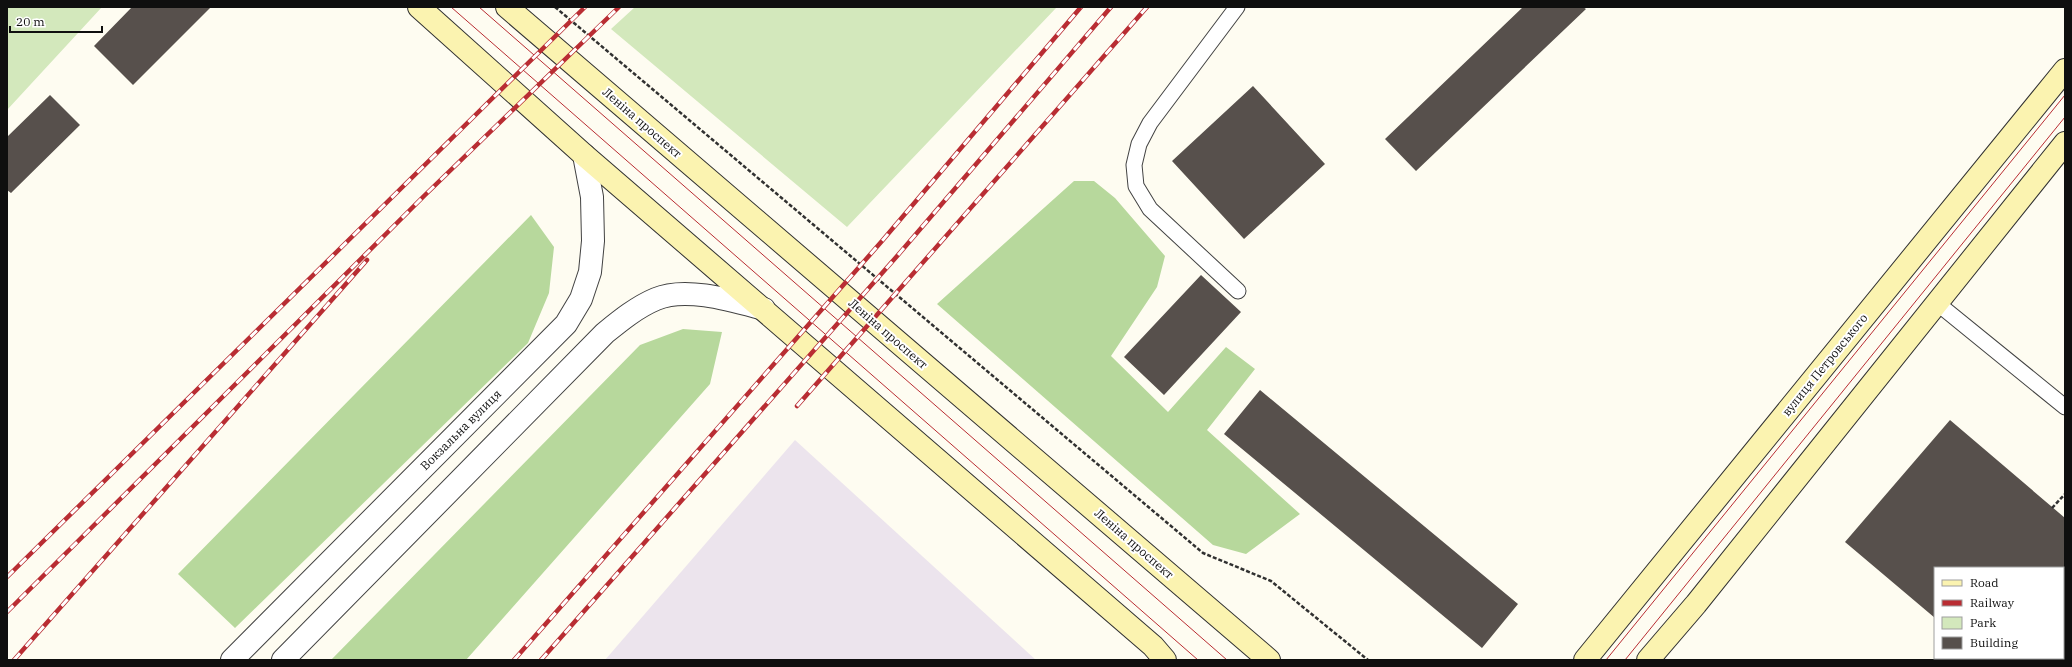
<svg xmlns="http://www.w3.org/2000/svg" width="2072" height="667" font-family="'IBM Plex Serif',serif">
	<style>
		.industrial { fill: #ece4ed }
		.green { fill: #d3e8bc }
		.forest { fill: #b7d89c }
		.building { fill: #57504c }
		.lines { fill: none; stroke-linecap: round; stroke-linejoin: round }
		.service-casing { stroke: #424242; stroke-width: 17 }
		.minor-casing { stroke: #424242; stroke-width: 24 }
		.secondary-casing { stroke: #313131; stroke-width: 24 }
		.path { stroke: #313131; stroke-width: 2.5; stroke-dasharray: 4 2; stroke-linecap: butt }
		.service { stroke: #fff; stroke-width: 15 }
		.minor { stroke: #fff; stroke-width: 22 }
		.secondary { stroke: #fbf3b0; stroke-width: 22 }
		.tram { stroke: #b92d33; stroke-width: 1 }
		.rail-casing { stroke: #b92d33; stroke-width: 4.5 }
		.rail { stroke: #fff; stroke-width: 3; stroke-dasharray: 9; stroke-linecap: butt }
		.labels { text-anchor: middle; stroke-width: 4; stroke-linejoin: round; paint-order: stroke }
		.street-label { font-size: 12px; fill: #0f0f0f; stroke: #fff }
	</style>
	<rect width="100%" height="100%" fill="#fefcf1"/>
	<path class="industrial" d="M795,440L1036,660H605Z"/>
	<path class="green" d="M7,7H102L7,110Z
		M635,7H1057L847,227L611,29Z"/>
	<path class="forest" d="M1074,181H1094L1115,198L1165,256L1157,287L1111,356L1168,412L1226,347L1255,369L1207,430L1300,514L1246,554L1213,545L937,304Z
		M531,215L554,247L549,293L528,343L235,628L178,574Z
		M683,329L722,332L710,384L466,660H331L640,345Z"/>
	<path class="building" d="M132,7H211L133,85L94,46Z
		M1523,7H1583L1586,9L1416,171L1385,139Z
		M1253,86L1325,164L1244,239L1172,161Z
		M50,95L80,125L11,193L7,190V137Z
		M1201,275L1241,312L1164,395L1124,357Z
		M1260,390L1518,604L1482,648L1224,434Z
		M1950,420L2065,518V611L2063,614V568H1935V618L1845,542Z
		M1982,658H2005L2003,660H1984Z"/>
	<g class="lines">
		<defs>
			<path id="service" d="M1237,7L1150,123L1139,144L1134,165L1136,186L1150,209L1238,291
				M1937,303L2065,407"/>
			<path id="minor" d="M232,660L566,324L581,299L590,272L593,241L592,197L584,155
				M283,660L605,333C621,320 637,307 656,299C686,286 734,301 764,309"/>
			<path id="secondary" d="M419,7L584,155L1153,646L1165,660
				M507,7L1269,660
				M1585,660L2065,70
				M1648,660L1696,604L2065,143"/>
		</defs>
		<use href="#service" class="service-casing"/>
		<use href="#minor" class="minor-casing"/>
		<use href="#secondary" class="secondary-casing"/>
		<path class="path" d="M555,7L1203,553L1271,581L1368,660
			M2052,508L2065,494"/>
		<use href="#service" class="service"/>
		<use href="#minor" class="minor"/>
		<use href="#secondary" class="secondary"/>
		<path class="tram" d="M451,7L1198,660
			M479,7L1227,660
			M1606,660L2065,95
			M1625,660L2065,117"/>
		<defs>
			<path id="rail" d="M797,406L1147,7
				M7,577L585,7
				M7,612L425,195L619,7
				M14,660L367,260
				M514,660L882,241L1081,7
				M541,660L898,255L1111,7"/>
		</defs>
		<use href="#rail" class="rail-casing"/>
		<use href="#rail" class="rail"/>
	</g>
	<g class="labels">
		<g class="street-label">
			<text transform="translate(642 123) rotate(41)" y="4">Леніна проспект</text>
			<text transform="translate(888 334) rotate(41)" y="4">Леніна проспект</text>
			<text transform="translate(1825 365) rotate(-51)" y="4">вулиця Петровського</text>
			<text transform="translate(461 430) rotate(-45)" y="4">Вокзальна вулиця</text>
			<text transform="translate(1134 544) rotate(41)" y="4">Леніна проспект</text>
		</g>
	</g>
	<rect width="2072" height="667" fill="none" stroke="#0f0f0f" stroke-width="16"/>
	<rect x="1934" y="567" width="130" height="92" fill="#ffffff" stroke="#9f9f9f"/>
	<rect x="1942" y="580" width="20" height="6" fill="#fbf3b0" stroke="#9f9f9f"/>
	<text x="1970" y="587" font-size="12" fill="#0f0f0f">Road</text>
	<rect x="1942" y="600" width="20" height="6" fill="#b92d33" stroke="#9f9f9f"/>
	<text x="1970" y="607" font-size="12" fill="#0f0f0f">Railway</text>
	<rect x="1942" y="617" width="20" height="12" fill="#d3e8bc" stroke="#9f9f9f"/>
	<text x="1970" y="627" font-size="12" fill="#0f0f0f">Park</text>
	<rect x="1942" y="637" width="20" height="12" fill="#57504c" stroke="#9f9f9f"/>
	<text x="1970" y="647" font-size="12" fill="#0f0f0f">Building</text>
	<path d="M10 26v6h92v-6" fill="none" stroke="#0f0f0f" stroke-width="2"/>
	<text x="16" y="26" font-size="12" fill="#0f0f0f" stroke="#ffffff" stroke-width="3" paint-order="stroke">20 m</text>
</svg>
